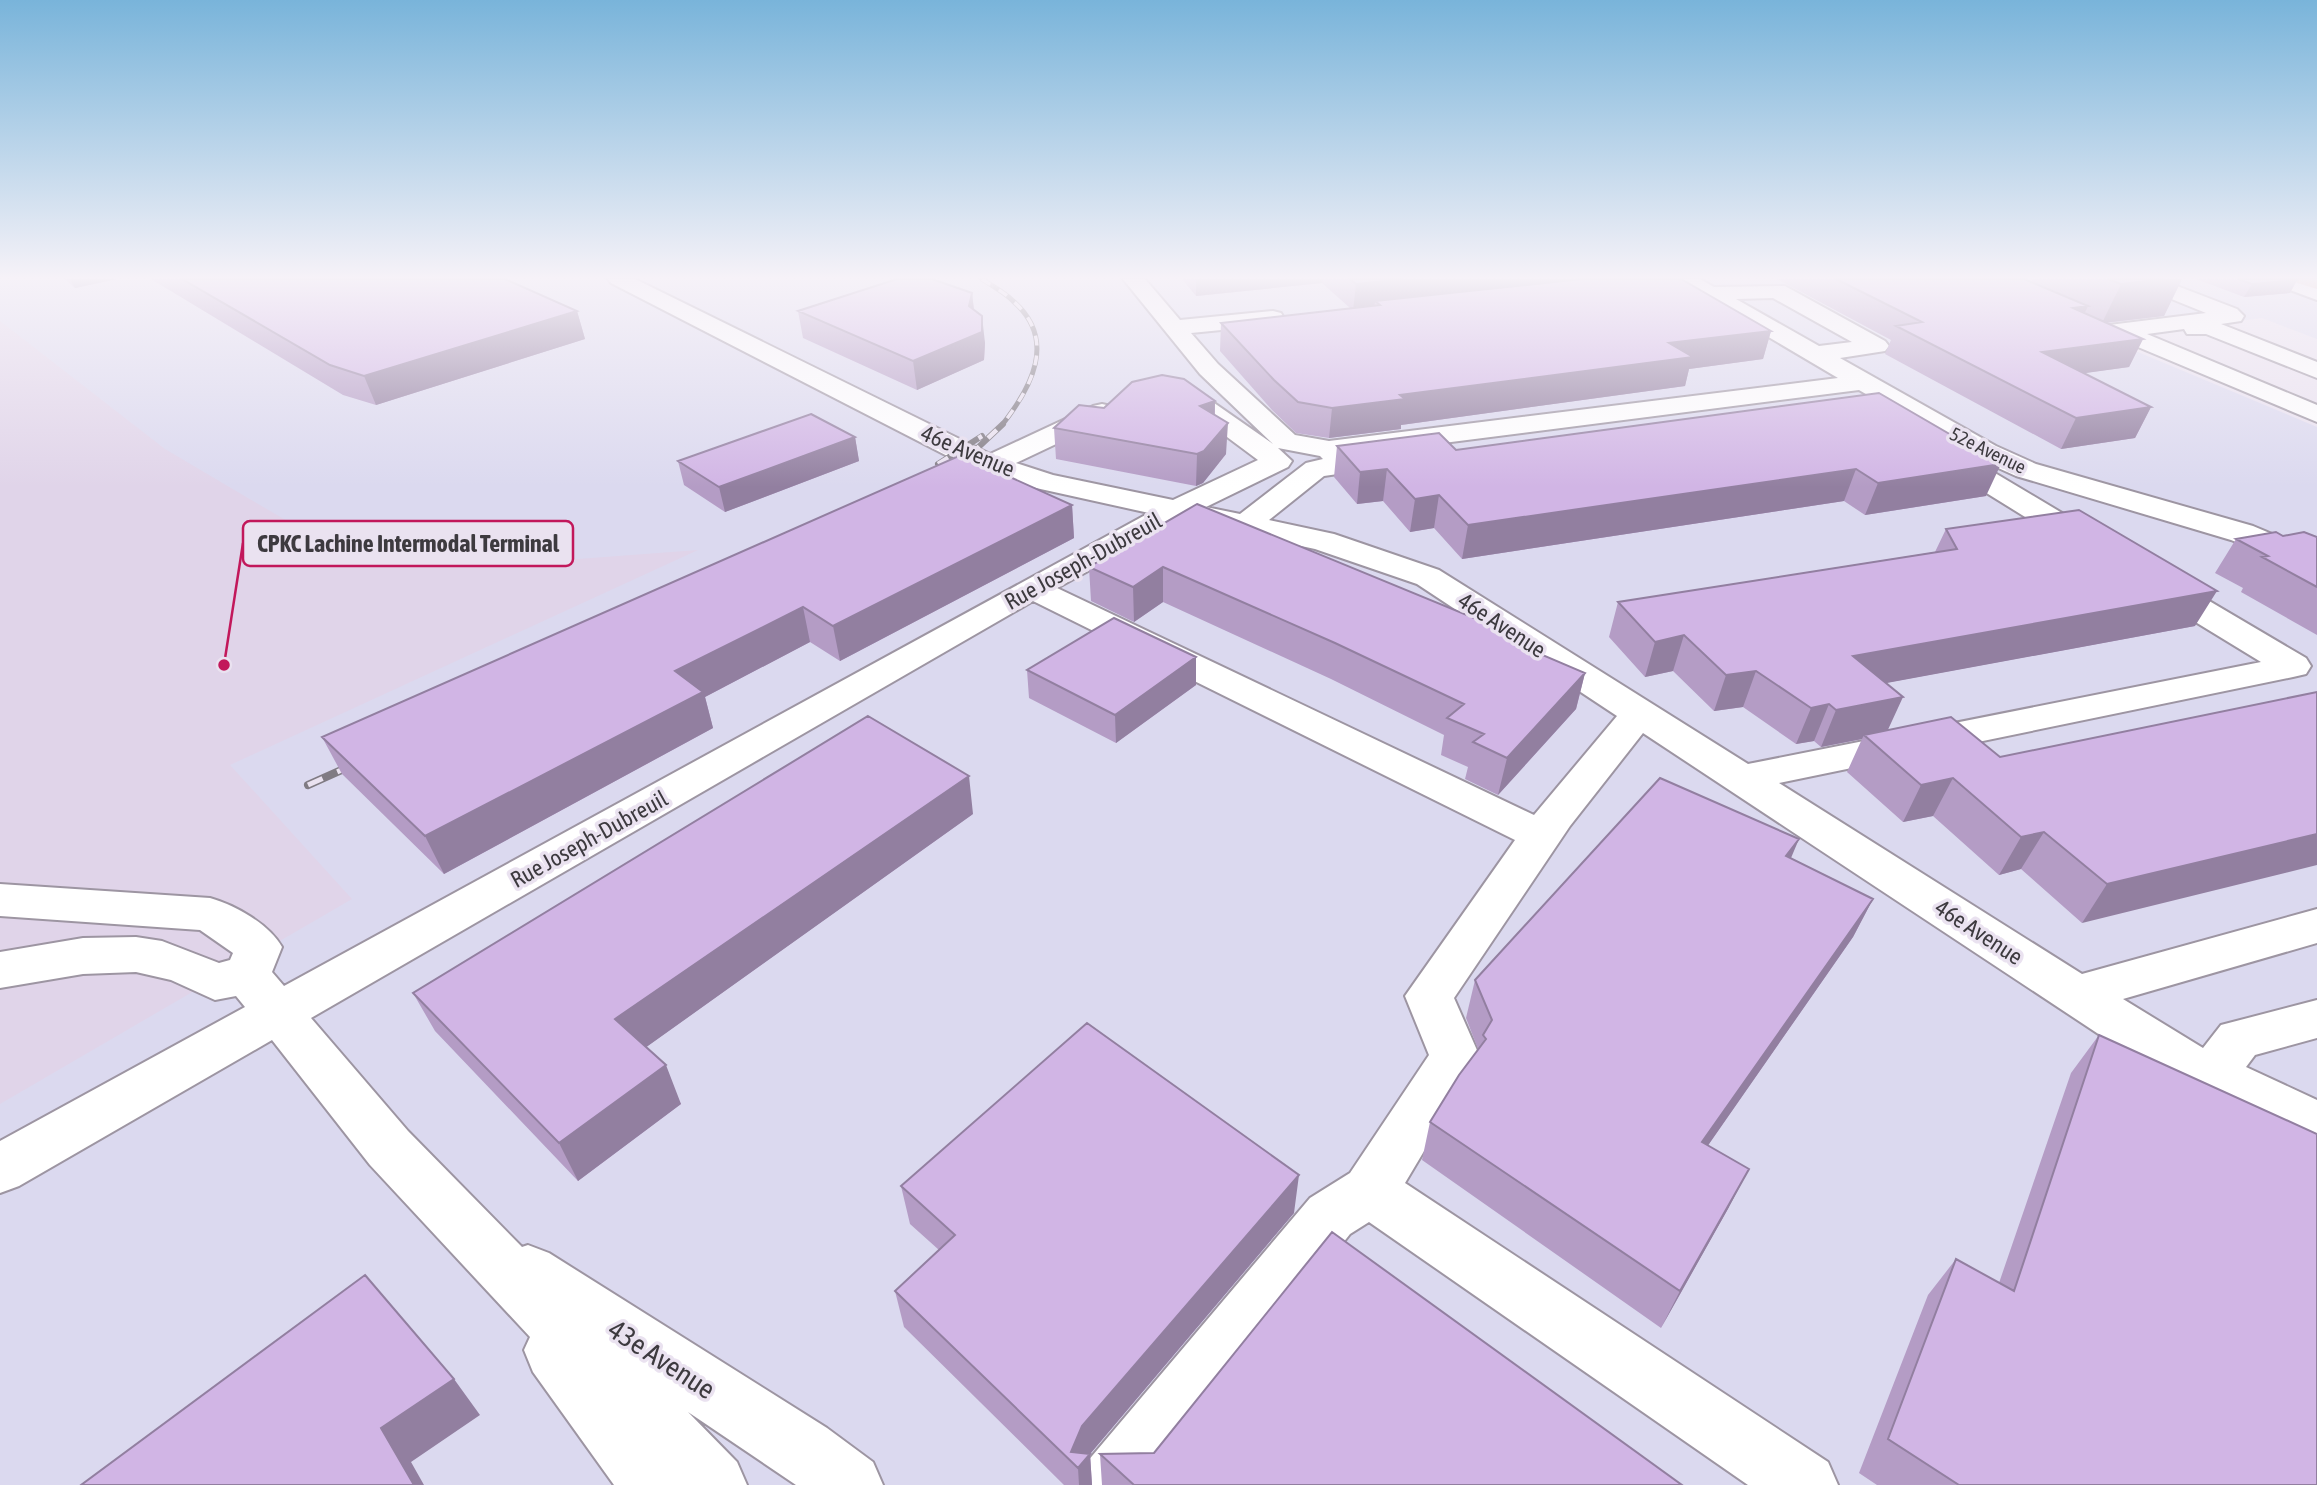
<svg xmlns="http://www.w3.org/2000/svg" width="2317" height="1485" font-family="'Asap Condensed',sans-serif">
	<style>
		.industrial { fill: #dbd9ef }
		.built { fill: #e0d4e9 }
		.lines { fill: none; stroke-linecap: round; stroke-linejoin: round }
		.minor-casing { stroke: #9d95a2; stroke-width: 4 }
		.major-casing { stroke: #9b6b4f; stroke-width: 4 }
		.minor { fill: #fff; fill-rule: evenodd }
		.major { fill: #e1b69b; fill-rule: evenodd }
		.rail-far2-casing { stroke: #807b83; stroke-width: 5 }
		.rail-far1-casing { stroke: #807b83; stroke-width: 6 }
		.rail-casing { stroke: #807b83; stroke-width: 8 }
		.rail-far2 { stroke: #eae2f0; stroke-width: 3.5; stroke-dasharray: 10; stroke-linecap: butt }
		.rail-far1 { stroke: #eae2f0; stroke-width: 4.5; stroke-dasharray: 12; stroke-linecap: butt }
		.rail { stroke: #eae2f0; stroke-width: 5; stroke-dasharray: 16; stroke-linecap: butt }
		.wall { fill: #b49cc5 }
		.shaded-wall { fill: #927fa0 }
		.building { fill: #d1b5e5; stroke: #927fa0; stroke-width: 2 }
		.labels { text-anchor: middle; stroke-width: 7; stroke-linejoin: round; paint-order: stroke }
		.far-street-label { font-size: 19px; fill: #3d3a3f; stroke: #eae2f0 }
		.street-label { font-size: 23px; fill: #3d3a3f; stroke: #eae2f0 }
		.near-street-label { font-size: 28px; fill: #3d3a3f; stroke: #eae2f0 }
		.leader { fill: none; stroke: #c2185b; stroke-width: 2.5 }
		.callout-dot { fill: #c2185b; stroke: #eae2f0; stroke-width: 2.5 }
		.callout { fill: #eae2f0; stroke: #c2185b; stroke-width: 2.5 }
		.callout-label { font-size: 24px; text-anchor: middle; font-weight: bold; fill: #3d3a3f }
	</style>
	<rect width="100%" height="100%" fill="#eae2f0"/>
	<path class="industrial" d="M0,279H2253L2317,302V339L2262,318L2102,337L2317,427V1485H0Z"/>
	<path class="built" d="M0,321L165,449L333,548L497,565L698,550L230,765L352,899L0,1104Z"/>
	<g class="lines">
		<defs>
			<path id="minor" d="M608,279H635L990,454L1093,406L1102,404L1111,406L1115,412L1111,418L1016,463L1053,475L1173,500L1258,460L1176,399L1172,394L1176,389L1185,386L1194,389L1273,444L1200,374L1123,279H1145L1180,320L1273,311L1281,313L1284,318L1281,323L1273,325L1191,333L1218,364L1295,435L1329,441L1838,378L1677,283L1674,279H1700L1714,287L1785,286L1885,341L1889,346L1885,351L1840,358L1996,446L2036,464L2253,526L2317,553V575L2231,540L2016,476L1976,458L1859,390L1349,455L1386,451L1396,453L1400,459L1396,465L1386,467L1324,476L1269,520L1334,534L1439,570L1748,764L2261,662L2148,593L2144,586L2148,579L2160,576L2172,579L2306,658L2311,666L2306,674L2293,677L1779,783L2082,974L2317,909V943L2123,999L2203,1048L2221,1025L2317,1000V1038L2255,1055L2246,1067L2317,1100V1147L2159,1074L1643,733L1570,826L1454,998L1480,1057L1405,1183L1828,1462L1838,1485H1748L1369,1222L1350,1234L1152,1485H1077L1087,1462L1310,1198L1350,1173L1429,1055L1405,996L1515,840L1033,601L311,1018L408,1131L522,1247L528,1245L549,1253L827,1428L873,1462L883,1485H796L688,1412L737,1462L747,1485H614L533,1372L524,1350L530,1337L370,1165L272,1040L19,1186L0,1193V1141L245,1007L236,996L215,1000L171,980L136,972L83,974L0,988V952L83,938L136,937L162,941L219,963L230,960L233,953L200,930L0,916V884L210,898C235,905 269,924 282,947L272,972L284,986L1149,513L1036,488L961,463L611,283ZM1773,298L1852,342L1819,346L1736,299ZM1278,448L1320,456L1323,459L1306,463L1240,514L1206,507L1288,467L1292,461ZM1181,520L1315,549L1417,584L1617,716L1534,815L1057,588Z
				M2129,279H2159L2237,309L2244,316L2241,321L2221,324L2317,362V378L2206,334H2187L2184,329L2147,334L2317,405V422L2126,342L2122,337C2104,339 2076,341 2064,323L2067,318L2075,316L2101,326L2206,313L2132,283Z
				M2268,279H2299L2317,286V300L2271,283Z
				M1948,449L1958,451L2099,535L2104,542L2099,549L2088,551L2077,549L1938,463L1934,457L1938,451Z"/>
			<path id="major" d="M2294,279H2317V289L2297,283Z"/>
		</defs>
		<use href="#minor" class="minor-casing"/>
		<use href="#major" class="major-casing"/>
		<use href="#minor" class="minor"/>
		<use href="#major" class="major"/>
		<defs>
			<path id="rail-far2" d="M982,279C992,286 1004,292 1013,301C1058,340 1031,388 1002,425"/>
			<path id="rail-far1" d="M938,464L982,436
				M953,471L1003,424"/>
			<path id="rail" d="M308,785L357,763"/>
		</defs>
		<use href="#rail-far2" class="rail-far2-casing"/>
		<use href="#rail-far1" class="rail-far1-casing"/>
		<use href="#rail" class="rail-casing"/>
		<use href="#rail-far2" class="rail-far2"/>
		<use href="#rail-far1" class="rail-far1"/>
		<use href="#rail" class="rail"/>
	</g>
	<path class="wall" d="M65,279H117L75,288Z
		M151,279H505L577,311L585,339L376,405L343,395Z
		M1182,279H1681L1771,331L1763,359L1689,369L1685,386L1401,425V429L1329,438L1296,433L1272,410L1220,351L1221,323L1350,308L1322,283L1196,296Z
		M1777,279H2024L2031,282L2032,279H2182L2164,316L2106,323L2143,339L2129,367L2084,373L2151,407L2135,438L2061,449L1885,354L1891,340Z
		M2196,279L2297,280L2290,293L2244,297Z
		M972,293L974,309L985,343L984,360L917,390L803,338L798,311Z
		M1879,393L1986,496L1865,515L1844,501L1462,559L1434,528L1410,532L1383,501L1357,504L1334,477L1337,446L1456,450Z
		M1215,401V415L1226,454L1203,483L1196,486L1056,459L1054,428L1104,408Z
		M855,437L859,461L725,512L684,485L678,461Z
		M1197,504L1585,673L1576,709L1498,795L1465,779L1468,767L1441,755L1444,735L1331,679L1163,602L1134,622L1091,601L1089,567Z
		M1072,505L1074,538L840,661L810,642L705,697L713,728L444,874L342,774L322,737Z
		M1946,529L2195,626L1885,683L1888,730L2000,757L2317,692L2082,923L2021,869L1999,875L1933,816L1903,822L1847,772L1862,739L1821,747L1814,741L1796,744L1743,707L1714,711L1673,671L1645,677L1609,637L1618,602L1935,552Z
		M2283,536L2317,537V635L2241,592L2243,588L2215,573L2236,539Z
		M1196,657V685L1116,743L1029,698L1027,670Z
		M973,814L646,1047L681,1104L578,1181L435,1031L413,993Z
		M1791,858L1873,899L1853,937L1708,1145L1729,1207L1661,1328L1422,1160L1430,1122L1478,1049L1466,1018L1475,980Z
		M2099,1035L2317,1485H1877L1859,1473L1928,1295L1956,1259L1999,1283L2071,1073Z
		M901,1186L1294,1213L1090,1454L1092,1485H1064L904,1327L895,1291L939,1250L910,1224Z
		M1100,1454L1682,1485H1102Z"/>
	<path class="shaded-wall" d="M70,279H117L75,288Z
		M1196,279H1323L1322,283L1196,296Z
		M1403,279H1620L1375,301L1374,309L1353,311L1356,284Z
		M2164,279H2182L2164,316L2102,323L2121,284Z
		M2297,280L2290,293L2244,297L2252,284Z
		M972,293L975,321L969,306Z
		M2088,306L2075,334L2073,308Z
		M577,311L585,339L376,405L364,376Z
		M982,316L985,343L984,360L917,390L913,361Z
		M1771,331L1763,359L1689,369L1685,386L1401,425V429L1329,438L1332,408L1669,343Z
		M2143,339L2129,367L2029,381L2042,352Z
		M1215,401L1214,431L1200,406Z
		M2151,407L2135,438L2061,449L2076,418Z
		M1228,423L1226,454L1203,483L1196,486L1197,454Z
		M855,437L859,461L725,512L719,487Z
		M2001,464L1986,496L1865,515L1878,483Z
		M1387,469L1383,501L1357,504L1360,472Z
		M1856,469L1844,501L1462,559L1468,525Z
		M1439,495L1434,528L1410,532L1415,499Z
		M1072,505L1074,538L840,661L833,626Z
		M1163,567V602L1134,622L1133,587Z
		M2217,591L2195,626L1838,692L1853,656Z
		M803,607L810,642L705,697L713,728L444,874L425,836L675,671Z
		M1684,635L1673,671L1645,677L1655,642Z
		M1196,657V685L1116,743L1115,715Z
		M1756,671L1743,707L1714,711L1726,675Z
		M1585,673L1576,709L1498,795L1507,758Z
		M1903,697L1886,734L1864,735L1862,739L1821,747L1836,710Z
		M1829,704L1814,741L1796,744L1811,708Z
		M969,776L973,814L631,1058L615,1019Z
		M1953,778L1933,816L1903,822L1921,785Z
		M2044,832L2021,869L1999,875L2021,837Z
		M2317,834V865L2082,923L2107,884Z
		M1799,839L1783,877L1786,856Z
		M1873,899L1853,937L1684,1180L1702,1142Z
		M666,1065L681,1104L578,1181L559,1143Z
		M1749,1169L1729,1207L1661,1328L1680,1291Z
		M1299,1175L1294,1213L1090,1454L1092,1485H1079L1078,1468L1071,1452L1082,1426Z
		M454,1379L480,1415L411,1462L424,1485H414L381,1428Z"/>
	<path class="building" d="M182,279H505L577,311L364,376L330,365Z
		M897,279H932L972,293L969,306L982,316V332L913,361L798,311Z
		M1350,279H1403L1356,284Z
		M1582,279H1681L1771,331L1669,343L1693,357L1400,395L1405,399L1332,408L1298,402L1274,380L1221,323L1380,305L1375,301Z
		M1836,279H2024L2088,306L2073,308L2143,339L2042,352L2151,407L2076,418L1896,326L1922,322Z
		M2108,279H2164L2121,284Z
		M2238,279H2296L2297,280L2252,284Z
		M1162,375L1184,379L1215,401L1200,406L1228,423L1204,451L1197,454L1054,428L1079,405L1104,408L1132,382Z
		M1879,393L2001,464L1878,483L1856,469L1468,525L1439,495L1415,499L1387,469L1360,472L1337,446L1439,433L1456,450Z
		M811,414L855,437L719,487L678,461Z
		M961,455L1072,505L833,626L803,607L675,671L703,692L425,836L322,737Z
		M1197,504L1535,643L1533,651L1585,673L1507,758L1473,742L1484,734L1447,718L1464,704L1335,643L1163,567L1133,587L1089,567Z
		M2079,510L2217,591L1853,656L1903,697L1836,710L1829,704L1811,708L1756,671L1726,675L1684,635L1655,642L1618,602L1957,549L1946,529Z
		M2276,532L2283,536L2304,532L2317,537V587L2262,557L2268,556L2236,539Z
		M1114,618L1196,657L1115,715L1027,670Z
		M2317,692V834L2107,884L2044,832L2021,837L1953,778L1921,785L1864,735L1951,717L2000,757Z
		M868,716L969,776L615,1019L666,1065L559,1143L413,993Z
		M1660,778L1799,839L1786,856L1873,899L1702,1142L1749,1169L1680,1291L1430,1122L1459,1075L1486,1039L1483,1035L1492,1020L1475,980Z
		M1087,1023L1299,1175L1082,1426L1071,1452L1090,1454L1078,1468L895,1291L955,1235L901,1186Z
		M2099,1035L2317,1134V1485H1959L1888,1439L1956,1259L2014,1291Z
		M1332,1232L1682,1485H1134L1100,1454L1154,1453Z
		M365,1275L454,1379L381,1428L414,1485H81Z"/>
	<linearGradient id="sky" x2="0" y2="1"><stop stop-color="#79b4da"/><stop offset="0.57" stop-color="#f6f2f8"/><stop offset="1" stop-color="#f6f2f8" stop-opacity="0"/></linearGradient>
	<rect width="2317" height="487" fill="url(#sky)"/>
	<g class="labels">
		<g class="far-street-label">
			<text transform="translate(1988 450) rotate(26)" y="7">52e Avenue</text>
		</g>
		<g class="street-label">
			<text transform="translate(968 451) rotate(23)" y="8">46e Avenue</text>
			<text transform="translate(1083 561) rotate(-29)" y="8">Rue Joseph-Dubreuil</text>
			<text transform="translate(1502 625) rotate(33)" y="8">46e Avenue</text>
			<text transform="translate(589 839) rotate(-29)" y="8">Rue Joseph-Dubreuil</text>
			<text transform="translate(1979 932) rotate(33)" y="8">46e Avenue</text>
		</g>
		<g class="near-street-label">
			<text transform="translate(662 1359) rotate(33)" y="10">43e Avenue</text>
		</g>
	</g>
	<path class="leader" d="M224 665L243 543"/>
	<circle class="callout-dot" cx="224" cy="665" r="7"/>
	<rect class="callout" x="243" y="521" width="330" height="45" rx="7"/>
	<g class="callout-label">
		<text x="408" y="552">CPKC Lachine Intermodal Terminal</text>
	</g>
</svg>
